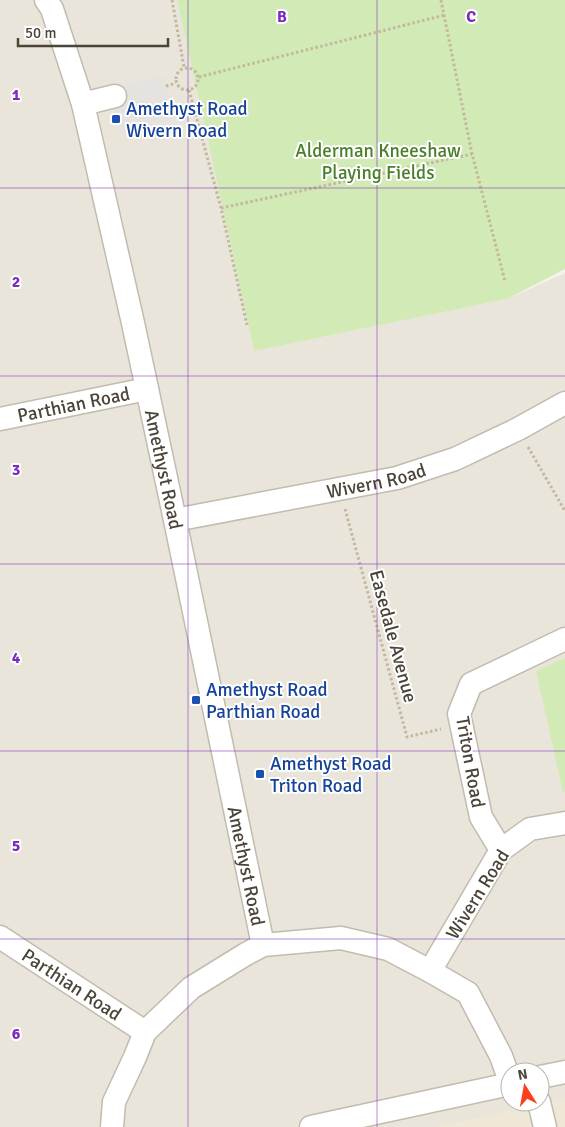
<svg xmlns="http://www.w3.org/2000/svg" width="565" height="1127" font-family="Signika,sans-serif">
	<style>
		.residential { fill: #eae5da; fill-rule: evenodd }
		.education { fill: #efe8d6 }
		.green { fill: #d2eab5 }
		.parking { fill: #e5e3e0 }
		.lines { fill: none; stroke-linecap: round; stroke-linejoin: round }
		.minor-casing { stroke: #c2bbae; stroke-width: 25 }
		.path { stroke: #c4b79f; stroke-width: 3; stroke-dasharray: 2.5 2.5; stroke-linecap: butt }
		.minor { stroke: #fff; stroke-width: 22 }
		.grid { fill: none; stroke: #7b2cbf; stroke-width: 1; stroke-opacity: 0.55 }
		.transit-dot { fill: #1a4fb4; stroke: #fff; stroke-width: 2 }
		.labels { text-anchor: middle; stroke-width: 4; stroke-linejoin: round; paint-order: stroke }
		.transit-label { font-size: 19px; fill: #164399; stroke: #fff; text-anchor: start }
		.park-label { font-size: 19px; fill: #4a7f2a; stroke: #fff }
		.street-label { font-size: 19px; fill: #4b4439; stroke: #fff }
		.grid-label { font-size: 16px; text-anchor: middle; font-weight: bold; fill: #7b2cbf; stroke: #fff; stroke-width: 4; stroke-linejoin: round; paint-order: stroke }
	</style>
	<rect width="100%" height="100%" fill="#f6f3ec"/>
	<path class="residential" d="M0,0H177L254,351L507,299L565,273V1127H0ZM510,1072H540V1102H510Z"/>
	<path class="education" d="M565,1099V1127H436Z"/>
	<path class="green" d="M177,0H565V269L507,299L254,351Z
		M565,658V791L563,792L536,671Z"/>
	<path class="parking" d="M164,76L175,119L121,133L109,88Z"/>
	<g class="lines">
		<defs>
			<g id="minor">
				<path id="s1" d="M46,0L52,9L83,104L133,323L175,520L263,945"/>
				<path d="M83,104L115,96"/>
				<path id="s2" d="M0,419L147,389"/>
				<path id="s3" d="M175,520L397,478L455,459L518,429L565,403"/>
				<path d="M501,850L481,817L459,714L471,684L565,639"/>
				<path id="s4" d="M0,937L145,1032"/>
				<path d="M430,971L501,850L530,829L565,823"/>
				<path d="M540,1077L565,1072"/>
				<path d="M539,1102L545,1127"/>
				<path d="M112,1127L114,1102L135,1057L145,1032L191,988L246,954L263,945L341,938L388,949L430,971L468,993L501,1056L510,1081"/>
				<path d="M311,1127L510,1084"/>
			</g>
		</defs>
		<use href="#minor" class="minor-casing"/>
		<path class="path" d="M172,0L184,67
			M441,0L472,154L505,281
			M176 79a11 11 0 1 1 22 0a11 11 0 1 1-22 0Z
			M199,77L445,15
			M166,86L176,83
			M189,90L221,208L247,325
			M221,208L472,154
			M528,447L565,511
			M345,509L407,737L441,729"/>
		<use href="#minor" class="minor"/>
	</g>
	<path class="grid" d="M188,0V1127M377,0V1127M0,188H565M0,376H565M0,564H565M0,751H565M0,939H565"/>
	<g class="transit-dot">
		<rect x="111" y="114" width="10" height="10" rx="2.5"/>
		<rect x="191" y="695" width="10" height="10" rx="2.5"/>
		<rect x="255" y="769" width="10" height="10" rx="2.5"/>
	</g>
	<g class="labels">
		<g class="transit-label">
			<text x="126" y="115">Amethyst Road<tspan x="126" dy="22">Wivern Road</tspan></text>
			<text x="206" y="696">Amethyst Road<tspan x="206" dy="22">Parthian Road</tspan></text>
			<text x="270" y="770">Amethyst Road<tspan x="270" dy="22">Triton Road</tspan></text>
		</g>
		<g class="park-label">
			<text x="378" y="157">Alderman Kneeshaw<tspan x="378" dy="22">Playing Fields</tspan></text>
		</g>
		<g class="street-label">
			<text dy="7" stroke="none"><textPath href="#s2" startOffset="75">Parthian Road</textPath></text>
			<text dy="7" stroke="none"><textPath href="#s1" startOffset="485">Amethyst Road</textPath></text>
			<text dy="7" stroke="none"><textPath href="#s3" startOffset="205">Wivern Road</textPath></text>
			<text transform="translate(394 636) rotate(75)" y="7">Easedale Avenue</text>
			<text transform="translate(471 762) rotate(80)" y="7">Triton Road</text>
			<text dy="7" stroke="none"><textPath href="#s1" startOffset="890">Amethyst Road</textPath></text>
			<text transform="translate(477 894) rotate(-58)" y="7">Wivern Road</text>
			<text dy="7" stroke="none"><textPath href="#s4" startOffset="86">Parthian Road</textPath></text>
		</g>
	</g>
	<g class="grid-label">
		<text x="282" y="22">B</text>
		<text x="471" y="22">C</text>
		<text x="16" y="100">1</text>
		<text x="16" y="287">2</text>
		<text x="16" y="475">3</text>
		<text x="16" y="663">4</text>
		<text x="16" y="851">5</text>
		<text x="16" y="1039">6</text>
	</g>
	<g transform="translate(525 1087) rotate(349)"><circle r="24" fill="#ffffff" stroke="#b7b4b0"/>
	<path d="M0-4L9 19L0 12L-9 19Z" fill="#fc3f1d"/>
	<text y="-8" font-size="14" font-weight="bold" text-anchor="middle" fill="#4b4439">N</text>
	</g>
	<path d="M18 38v8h150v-8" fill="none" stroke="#4b4439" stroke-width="2.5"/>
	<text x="25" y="38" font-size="15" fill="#4b4439" stroke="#ffffff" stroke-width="4" paint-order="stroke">50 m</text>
</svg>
